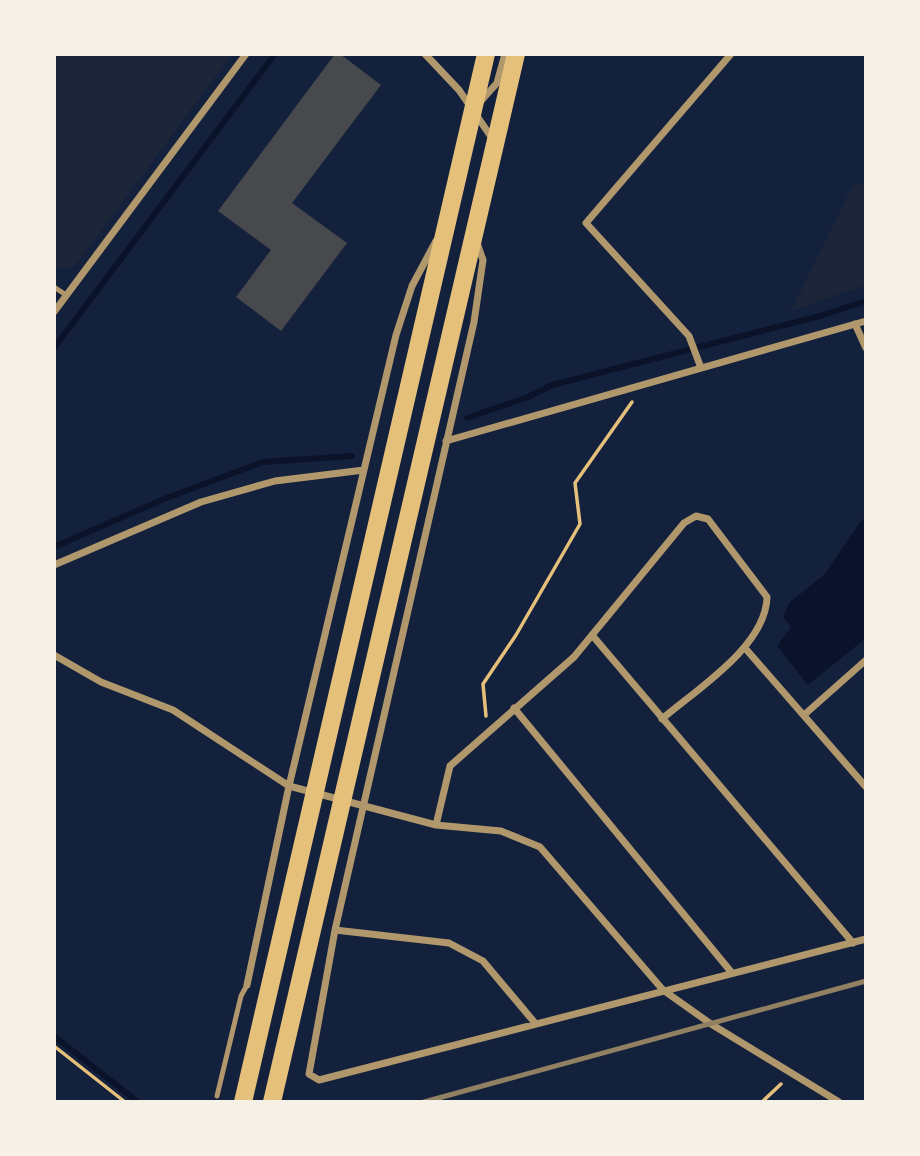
<svg xmlns="http://www.w3.org/2000/svg" width="920" height="1156" font-family="Quicksand,sans-serif">
	<style>
		.green { fill: #1d2539 }
		.water { fill: #0b132b }
		.lines { fill: none; stroke-linecap: round; stroke-linejoin: round }
		.stream { stroke: #0b132b; stroke-width: 6 }
		.building { fill: #48494c }
		.path { stroke: #e5c07b; stroke-width: 3.5 }
		.service { stroke: #b1986c; stroke-width: 5 }
		.minor { stroke: #b1986c; stroke-width: 7 }
		.trunk { stroke: #e5c07b; stroke-width: 18 }
		.rail { stroke: #918062; stroke-width: 5 }
	</style>
	<rect width="100%" height="100%" fill="#14213d"/>
	<path class="green" d="M54,54H232L75,266L54,270Z
		M853,184L866,185V285L791,311Z"/>
	<path class="water" d="M866,519V638L808,685L777,646L791,627L783,617L790,602L824,575L861,521Z"/>
	<g class="lines">
		<path class="stream" d="M54,348L275,54
			M467,418L528,397L552,385L820,316L866,301
			M54,547L164,499L263,462L352,456
			M54,1036L138,1102"/>
	</g>
	<path class="building" d="M335,54H340L381,85L292,203L347,243L281,331L236,297L271,250L218,211Z"/>
	<g class="lines">
		<path class="path" d="M486,716L483,684L516,635L580,524L575,483L632,402
			M54,1046L125,1102
			M762,1102L781,1084"/>
		<path class="service" d="M54,287L66,295
			M217,1096L241,996L247,985"/>
		<path class="minor" d="M425,54L459,90L494,141
			M480,102L497,83L505,54
			M477,243L483,260L474,322L335,930L309,1074L319,1080L866,939
			M54,312L246,54
			M855,324L866,348
			M701,368L689,336L586,223L731,54
			M446,441L866,321
			M54,565L201,502L275,481L364,470
			M592,635L853,943
			M745,648L866,787
			M54,655L101,682L173,710L289,786L436,825L501,831L540,847L663,990L711,1024L839,1102
			M514,708L732,973
			M804,715L866,660
			M436,825L450,766L574,657L684,523L696,516L708,519L767,597C766,646 697,689 662,719
			M335,930L449,943L483,961L535,1023
			M247,985L289,786L396,335L412,286L436,241"/>
		<path class="trunk" d="M243,1102L486,54
			M272,1102L516,54"/>
		<path class="rail" d="M424,1102L866,981"/>
	</g>
	<rect width="920" height="1156" fill="none" stroke="#f6f1e7" stroke-width="112"/>
</svg>
